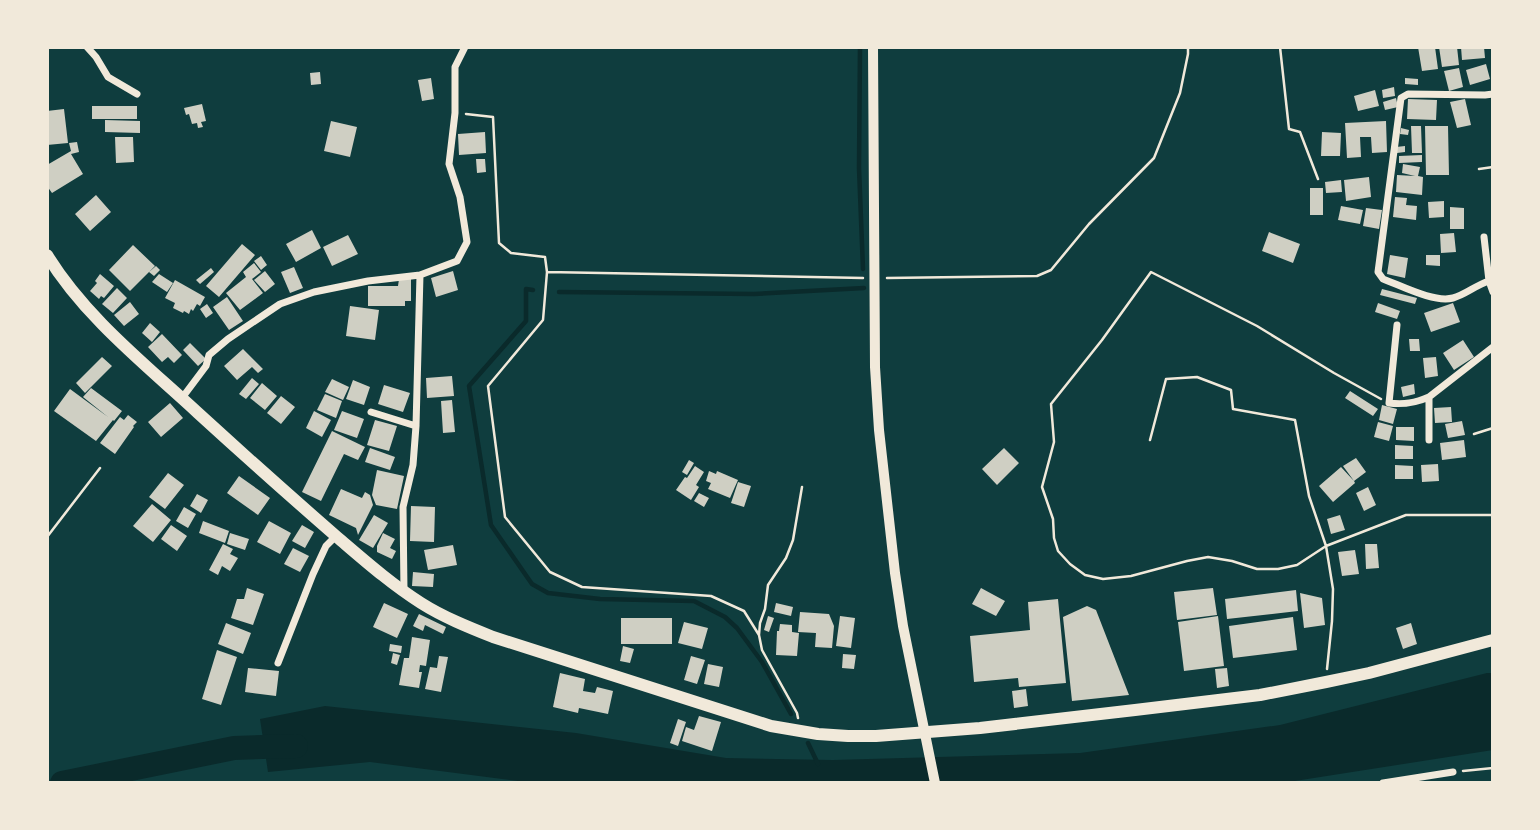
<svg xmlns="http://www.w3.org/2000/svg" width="1540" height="830" font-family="Mulish,sans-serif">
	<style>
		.water { fill: #0a2a2b }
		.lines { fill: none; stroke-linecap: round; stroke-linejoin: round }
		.stream { stroke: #0a2a2b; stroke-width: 4.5 }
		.river { stroke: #0a2a2b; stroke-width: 24 }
		.building { fill: #cfcfc3 }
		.path { stroke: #f1e9da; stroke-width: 2.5 }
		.minor { stroke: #f1e9da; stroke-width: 7 }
		.tertiary { stroke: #f1e9da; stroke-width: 10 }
		.primary { stroke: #f1e9da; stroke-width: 12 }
	</style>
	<rect width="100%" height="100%" fill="#0f3d3e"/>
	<path class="water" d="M1487,673H1493V750L1282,783H534L370,762L268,772L260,719L325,706L576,733L726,758L833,760L1080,753L1280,725Z"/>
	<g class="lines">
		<path class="stream" d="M860,47L859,168L863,269
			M533,290L526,289V321L469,386L491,525L532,584L548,593L600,599L694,601L725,617L737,628L762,662L791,714
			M559,292L754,294L864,288
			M808,743L818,764"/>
		<path class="river" d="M62,783L234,748L296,746"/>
	</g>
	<path class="building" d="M1418,47H1435L1438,69L1422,71Z
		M1439,47H1457L1459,65L1442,67Z
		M1461,47H1484L1485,58L1462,60Z
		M1486,64L1490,79L1470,85L1466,70Z
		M1459,68L1463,87L1449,91L1444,71Z
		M320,72L321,84L311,85L310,73Z
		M431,78L434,99L422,101L418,80Z
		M1405,78L1418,79V85L1405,84Z
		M1394,87L1395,96L1383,98L1382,90Z
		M1375,90L1379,106L1358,111L1354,96Z
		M1396,98L1398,107L1385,110L1383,102Z
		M1408,99L1437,100L1436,120L1407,119Z
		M1465,99L1471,125L1457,128L1450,102Z
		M202,104L206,121L201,122L203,127L198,128L197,123L192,124L189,114L186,115L184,108Z
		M92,106H137V119H92Z
		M64,109L68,143L47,145V111Z
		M105,120L140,121V133L105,132Z
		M331,121L357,127L350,157L324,151Z
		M1386,121L1387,152L1372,153L1371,137H1360L1361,157L1347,158L1345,123Z
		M1411,126H1421L1422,153H1412Z
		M1425,126H1448L1449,175H1426Z
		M1401,128L1409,130L1408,135L1400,134Z
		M485,132L486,153L459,155L458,134Z
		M1322,132L1341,133L1340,156H1321Z
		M115,137H133L134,162L116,163Z
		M77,142L79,152L71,154L83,174L52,193L47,186V165L71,151L69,143Z
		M1405,146V152L1397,153L1396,147Z
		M1422,155V162L1399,163V156Z
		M476,159H485L486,172L477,173Z
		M1403,164L1420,167L1418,176L1423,177L1422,195L1396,192L1397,175L1415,176L1402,173Z
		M1369,177L1371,197L1346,201L1344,180Z
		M1341,180L1342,192L1326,193L1325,182Z
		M1310,188H1323V215H1310Z
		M96,195L111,212L90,231L75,214Z
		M1395,197L1407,198L1406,205L1417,206L1416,220L1393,217Z
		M1444,201V217L1429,218L1428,202Z
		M1341,206L1363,210L1360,224L1338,220Z
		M1450,207L1464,208V229H1450Z
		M1366,208L1382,210L1379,229L1363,226Z
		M312,230L321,248L296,262L286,244Z
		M1269,232L1300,244L1293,263L1262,251Z
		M1454,233L1456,252L1441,253L1440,234Z
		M348,235L358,254L332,266L323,247Z
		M242,244L255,255L219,297L206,286Z
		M133,245L155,266L130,291L109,270Z
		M1390,255L1408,258L1405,278L1387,274Z
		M1426,255H1440V266L1426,265Z
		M261,256L267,265L261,270L254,261Z
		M254,263L261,272L252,279L263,293L240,310L226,293L246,277L243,272Z
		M156,266L160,270L154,276L149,272Z
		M294,267L303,288L290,293L281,272Z
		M211,268L214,272L200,284L196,280Z
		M265,271L275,284L265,292L254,280Z
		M453,271L458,290L436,297L431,278Z
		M100,274L114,286L104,298L101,296L99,299L90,291L97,283L95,281Z
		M159,274L173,283L167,292L152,282Z
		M399,279H411V301H405V306H368V286H398Z
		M175,280L205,297L200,306L197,304L193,311L191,309L189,314L184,311L183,313L173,308L175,303L165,298Z
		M117,288L127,298L113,313L102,304Z
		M1382,289L1417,298L1415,304L1380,295Z
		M227,297L243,321L229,330L213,307Z
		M130,302L139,314L124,326L114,315Z
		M1378,303L1400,311L1397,319L1375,312Z
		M1453,303L1460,322L1431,332L1424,313Z
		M207,304L213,313L206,318L200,309Z
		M350,306L379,310L375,340L346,336Z
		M150,323L160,332L152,342L142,333Z
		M162,334L182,355L174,363L168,357L162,362L148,347Z
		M1409,339H1419L1420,351H1410Z
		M1463,340L1474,357L1454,370L1443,353Z
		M190,343L206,359L198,366L183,350Z
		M243,349L263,369L258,373L252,367L237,380L224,366Z
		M102,357L112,366L85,393L76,383Z
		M1436,357L1438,376L1425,378L1423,358Z
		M452,376L454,396L427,398L426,378Z
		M252,378L259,384L246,399L239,394Z
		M332,379L349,387L343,400L325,392Z
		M353,380L370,387L364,405L346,399Z
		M262,383L277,396L265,410L250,398Z
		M1414,384L1415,394L1403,397L1401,387Z
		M384,385L410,393L403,412L378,404Z
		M91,388L122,411L114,421L113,420L96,441L54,411L70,389L108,417L83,397Z
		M1350,391L1378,409L1373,416L1345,398Z
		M325,394L342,401L336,418L317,410Z
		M281,396L295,407L281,424L267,413Z
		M452,400L455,432L443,433L441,401Z
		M170,403L183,418L161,437L148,422Z
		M1382,405L1397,409L1393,424L1379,420Z
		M1451,407L1452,422L1435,423L1434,408Z
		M314,411L331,420L322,437L306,428Z
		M342,411L364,419L357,438L334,430Z
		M128,415L137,422L133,426L134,427L115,454L100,443L120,417L124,420Z
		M375,420L397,426L389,451L367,445Z
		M1462,421L1465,435L1448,438L1445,424Z
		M1378,422L1393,426L1389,441L1374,437Z
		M1396,427H1414V441L1396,440Z
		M332,431L365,447L358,460L344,454L321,501L302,492Z
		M1464,440L1466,457L1442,460L1440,443Z
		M1395,445L1413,446V459H1395Z
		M370,448L395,457L390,470L365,462Z
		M1004,448L1019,463L997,485L982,469Z
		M1356,458L1366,472L1354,481L1355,483L1333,502L1319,486L1341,467L1354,481L1343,466Z
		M689,460L694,463L687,475L682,472Z
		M1438,464L1439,481L1422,482L1421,465Z
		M1395,465L1413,466V479H1395Z
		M695,466L704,472L696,485L699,487L691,500L676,490L685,477L687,478Z
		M377,470L404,476L397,509L376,505L372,495Z
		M709,471L716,474L717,471L738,480L730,498L708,489L711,483L706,481Z
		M168,473L184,485L165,509L149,497Z
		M239,476L270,498L258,515L227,493Z
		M738,482L751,486L744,507L731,503Z
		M1368,487L1376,505L1364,511L1356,493Z
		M341,489L362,498L365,492L370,495L373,505L358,535L356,528L329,515Z
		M699,493L709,498L704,507L694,501Z
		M197,494L208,500L201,513L190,506Z
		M152,504L171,520L153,542L133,526Z
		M411,506L435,507L434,542L410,541Z
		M184,507L196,514L188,528L176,521Z
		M374,515L388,523L373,548L359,540Z
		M1340,515L1345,530L1331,534L1327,519Z
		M203,521L229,531L225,543L199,533Z
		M269,521L291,533L280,554L257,542Z
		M171,525L187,536L177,551L161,539Z
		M302,525L314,532L305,548L292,541Z
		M230,533L249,539L245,550L227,544Z
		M383,533L395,539L390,548L396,551L392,559L377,552V546Z
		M223,544L233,549L230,554L238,558L230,571L222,566L218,575L209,570Z
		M1365,544H1377L1379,568L1366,569Z
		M453,545L457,565L428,570L424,550Z
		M293,548L309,556L300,572L284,564Z
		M1355,550L1359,574L1342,576L1338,552Z
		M413,572L434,574L433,587L412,586Z
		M247,588L264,594L253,625L231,618L237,599H244Z
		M981,588L1005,601L996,616L972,604Z
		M1213,588L1217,615L1177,620L1174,592Z
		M1296,590L1298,611L1227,619L1225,599Z
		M1300,593L1322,598L1325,625L1304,628Z
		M1058,599L1066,683L1019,687L1018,678L974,682L970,636L1030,630L1028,602Z
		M384,603L408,614L397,638L373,627Z
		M776,603L793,607L791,616L774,612Z
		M1087,606L1096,610L1129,695L1072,701L1063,617Z
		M800,612L829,614L834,626L832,648L815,647L816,633L798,632Z
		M419,614L446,627L443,634L425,625L423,631L413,626Z
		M768,616L774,618L769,632L764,630Z
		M840,616L855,618L851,648L836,646Z
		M1218,616L1224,666L1184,671L1178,622Z
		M1293,617L1297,650L1233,658L1229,626Z
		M621,618H672V644H621Z
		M684,622L708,628L702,649L678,643Z
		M226,623L251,633L243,654L218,644Z
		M1411,623L1417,644L1403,649L1396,628Z
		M780,624L792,625V632L799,633L797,656L776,655L777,631H779Z
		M412,637L430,640L426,666L420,665L419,672H422L419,688L399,685L404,658H409Z
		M390,644L402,646L401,653L389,651Z
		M623,646L634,649L630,663L620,661Z
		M217,650L237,657L221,705L202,699Z
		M393,653L400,655L397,665L391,663Z
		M843,654L856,655L854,669L842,668Z
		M439,656L448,657L441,692L425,689L430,667L437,668Z
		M691,656L705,660L697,684L684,680Z
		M708,664L723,667L719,687L704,684Z
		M248,668L279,671L276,696L245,692Z
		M1227,668L1229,686L1217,688L1215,669Z
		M560,673L585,679L583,691L595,693L597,687L613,691L608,714L579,708L578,713L553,707Z
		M1026,689L1028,706L1014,708L1012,691Z
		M699,716L721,722L712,751L682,741L686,727L694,730Z
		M678,719L686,722L678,746L670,743Z"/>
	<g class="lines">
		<path class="path" d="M1280,47L1289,129L1300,132L1318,179
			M466,114L493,117L499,243L511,253L545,257L547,272L543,320L488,386L505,517L550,572L582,587L711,596L744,611L759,635
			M1479,169L1493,167
			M547,272L863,278
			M887,278L1037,276L1051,270L1089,224L1154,158L1180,93L1188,54V47
			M1381,399L1334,373L1257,326L1151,272L1102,340L1051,404L1054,442L1042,487L1053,519L1054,538L1058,551L1070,564L1085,575L1103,579L1131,576L1187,561L1208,557L1232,561L1257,569H1278L1297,565L1326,546L1406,515H1493
			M1474,434L1493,428
			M1150,440L1166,379L1197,377L1231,390L1233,409L1295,420L1309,496L1326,546L1333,589L1332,621L1327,669
			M47,537L100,468
			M798,718L797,713L762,650L759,635L760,623L765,609L768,585L786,558L793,540L802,487
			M1463,771L1493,768"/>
		<path class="minor" d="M87,47L96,57L108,77L137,94
			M1484,237L1489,281L1493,292
			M1489,281C1476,285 1465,295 1453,298C1434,303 1402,286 1383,279L1378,272L1401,98L1408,94L1485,95L1493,94
			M1397,325L1389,403C1404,405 1415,403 1429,397L1493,347
			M1429,397V440
			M182,398L206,366L209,355L228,339L280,304L314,292L368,281L420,275
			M371,412L416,426
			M404,591L403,507L413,465L416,426L420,275L457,261L467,242L460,197L449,164L455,113V67L465,47
			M278,663L313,574L326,546L336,536
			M1383,783L1453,772"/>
		<path class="tertiary" d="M873,47L875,367L879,430L895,573L903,626L935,783"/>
		<path class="primary" d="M47,255C85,317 145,364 198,413C244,455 290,496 337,537C364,560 391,584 421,603C443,617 468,627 493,637L771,726L818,734L848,736H876L980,728L1135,710L1260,695L1326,682L1369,673L1493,640"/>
	</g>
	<rect width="1540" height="830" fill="none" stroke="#f1e9da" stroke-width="98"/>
</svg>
